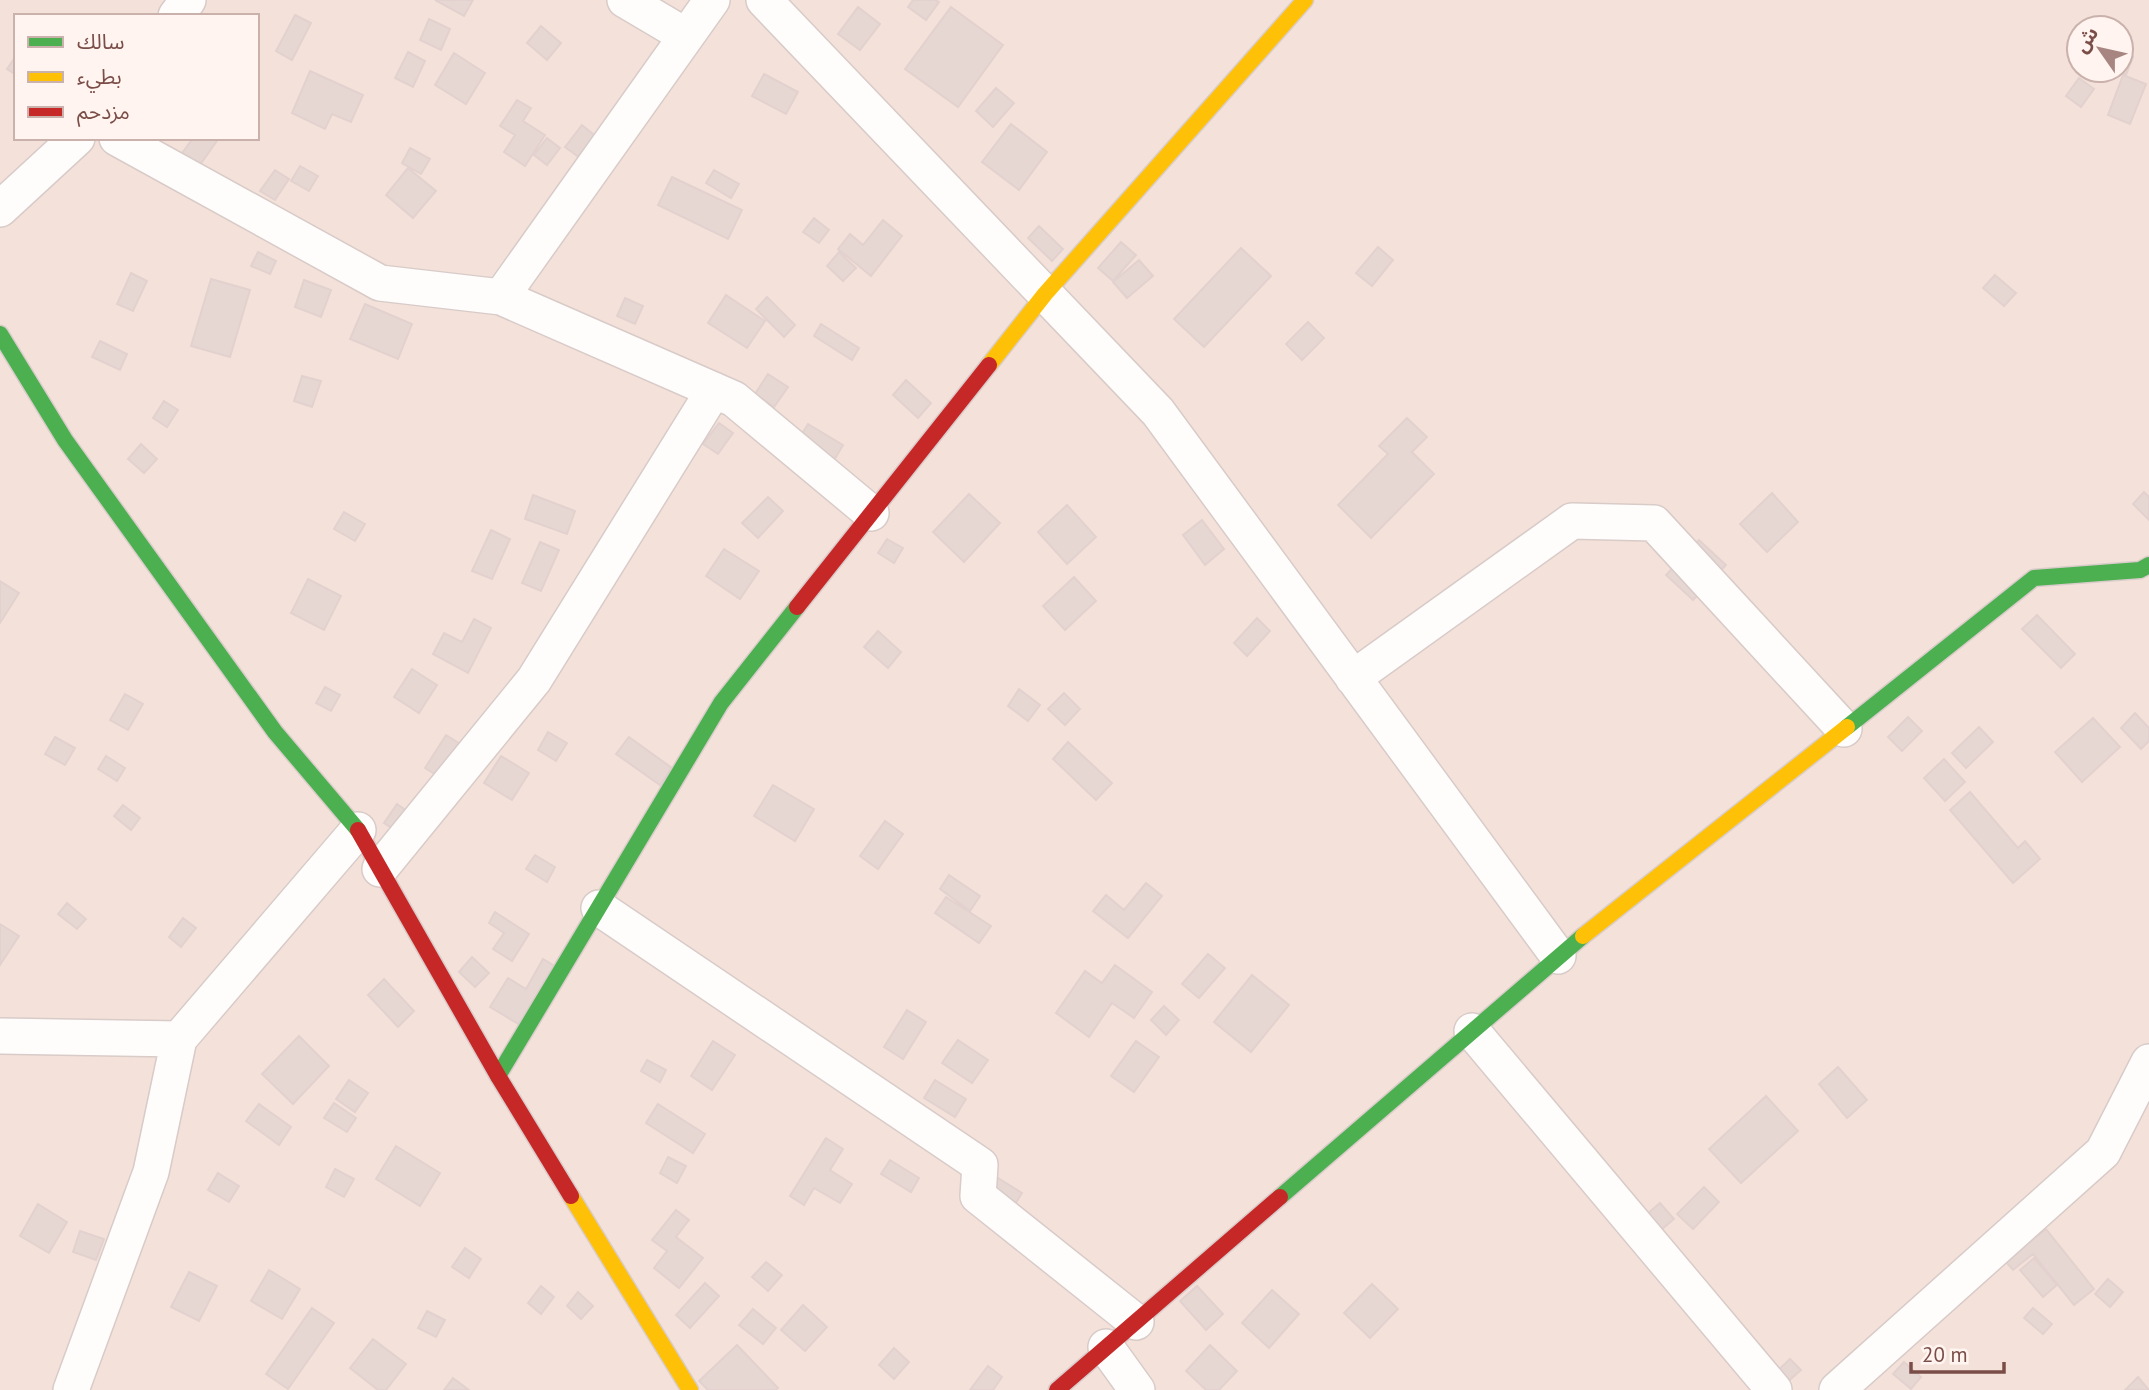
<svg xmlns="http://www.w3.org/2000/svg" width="2149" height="1390" font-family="'PT Sans','Noto Sans Arabic',sans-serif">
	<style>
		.residential { fill: #f4e2da; fill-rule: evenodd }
		.building { fill: #e6d7d3; stroke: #e2d1ce; stroke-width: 2 }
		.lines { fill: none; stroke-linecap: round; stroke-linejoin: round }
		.street-casing { stroke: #d8cbc8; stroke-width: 38 }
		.fast-casing { stroke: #daccca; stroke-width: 19 }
		.slow-casing { stroke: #daccca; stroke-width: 19 }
		.jam-casing { stroke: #daccca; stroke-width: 19 }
		.street { stroke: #fefdfc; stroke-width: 35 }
		.fast { stroke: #4caf50; stroke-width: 16 }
		.slow { stroke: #ffc107; stroke-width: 16 }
		.jam { stroke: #c62828; stroke-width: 16 }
	</style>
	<rect width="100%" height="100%" fill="#f9f0ec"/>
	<path class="residential" d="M0,0H2149V1390H0ZM16,16H257V138H16ZM2079,28H2121V70H2079Z"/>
	<path class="building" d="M435,0H473L464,16Z
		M913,0H935L939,2L926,20L908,7Z
		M858,7L880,24L860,50L838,34Z
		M951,7L1003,45L958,107L905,69Z
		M295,15L311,23L292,60L276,51Z
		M429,19L450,29L441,50L420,40Z
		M2100,22L2115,28H2097Z
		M541,26L561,43L547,60L527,43Z
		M408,52L425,61L413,87L395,78Z
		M2121,52L2133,57L2126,75L2114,70H2121Z
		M454,53L485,73L466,104L435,85Z
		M16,56V75L7,69Z
		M310,71L363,95L351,122L332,114L325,129L292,113Z
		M764,74L798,92L786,114L752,96Z
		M2123,75L2146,84L2130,124L2108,115Z
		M2079,78L2094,89L2081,107L2066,96Z
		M996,88L1014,103L993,127L976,111Z
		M517,100L531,108L523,121L545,135L525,166L504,152L515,135L500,126Z
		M1011,124L1047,152L1019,190L982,162Z
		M582,125L605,144L588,164L565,147Z
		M193,138H219L197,169L180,156Z
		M547,138L560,148L547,165L534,155Z
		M410,148L430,159L421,174L402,163Z
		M300,166L318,176L309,191L291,181Z
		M408,168L436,191L413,218L386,195Z
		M275,170L289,179L275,200L260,191Z
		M714,170L739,184L731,198L706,183Z
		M672,177L742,210L728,239L658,205Z
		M814,218L829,230L819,243L803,232Z
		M883,220L902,236L871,276L838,249L850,234L863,245Z
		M1039,226L1063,249L1052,261L1028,238Z
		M1121,242L1136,255L1113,281L1098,268Z
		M1378,247L1393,260L1372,286L1356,273Z
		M1241,248L1271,276L1204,347L1174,319Z
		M258,252L276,261L270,274L251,266Z
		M839,252L856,268L843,281L827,266Z
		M1139,260L1153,276L1127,298L1113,282Z
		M131,273L147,281L133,311L117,304Z
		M1995,275L2016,293L2004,306L1983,288Z
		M211,279L250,290L230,357L191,346Z
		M304,280L331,290L321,317L295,307Z
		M726,295L765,321L747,348L708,323Z
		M767,297L795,325L784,337L756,309Z
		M625,298L643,306L635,324L617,316Z
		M365,304L412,324L398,359L350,339Z
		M1308,322L1324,338L1302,360L1286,344Z
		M821,324L859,348L852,360L814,336Z
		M100,341L127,354L120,370L92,357Z
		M768,374L788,387L774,407L755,394Z
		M302,376L321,381L312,407L294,401Z
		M906,380L931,403L918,418L893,395Z
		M164,401L178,410L167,427L153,418Z
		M1407,418L1427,437L1412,452L1434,474L1371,538L1338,505L1388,454L1379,446Z
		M719,423L733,433L718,454L703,444Z
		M808,424L843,445L824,477L788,456Z
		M141,444L157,459L144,473L128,459Z
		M2144,492L2149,497V520L2133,504Z
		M1772,493L1798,522L1767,552L1740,524Z
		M969,494L1000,523L964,562L933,532Z
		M533,495L575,511L567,534L525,519Z
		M768,497L783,511L758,538L742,523Z
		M1067,505L1096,537L1067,564L1038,532Z
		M344,512L365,524L355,541L334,529Z
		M1202,520L1224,549L1205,565L1183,535Z
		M491,530L510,539L492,579L472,571Z
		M887,539L903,548L894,563L878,553Z
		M1699,540L1726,565L1693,600L1666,575Z
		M540,542L559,550L541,591L522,583Z
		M724,549L759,571L740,599L706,576Z
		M1074,577L1096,601L1065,630L1043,606Z
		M308,579L341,596L324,630L291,613Z
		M0,581L19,593L0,623Z
		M2037,615L2075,654L2061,668L2022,629Z
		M1257,618L1270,631L1247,656L1234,643Z
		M474,619L491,628L468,673L433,654L444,633L462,642Z
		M878,631L901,652L888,668L864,647Z
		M412,669L437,685L419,713L394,697Z
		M325,687L340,695L331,711L316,703Z
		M1019,689L1040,705L1028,721L1008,706Z
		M1064,693L1080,709L1065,725L1048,709Z
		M125,694L143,704L128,730L110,720Z
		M2135,713L2149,728V741L2141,749L2121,728Z
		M1908,717L1922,731L1902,751L1888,737Z
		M2093,718L2120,747L2082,782L2055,752Z
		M1979,727L1993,742L1966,768L1952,753Z
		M548,732L567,743L556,761L538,750Z
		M446,735L462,745L441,778L425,768Z
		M55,737L75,748L65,765L45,754Z
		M629,737L672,768L660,785L616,754Z
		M1068,742L1112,783L1096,800L1053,759Z
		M106,756L125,768L117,781L98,769Z
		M501,756L529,773L512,800L484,783Z
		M1944,759L1965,782L1945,801L1924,778Z
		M773,785L814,809L795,841L754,816Z
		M1970,792L2018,848L2025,841L2040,859L2013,883L1950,810Z
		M397,804L421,821L408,839L384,823Z
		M123,805L140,818L131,830L114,816Z
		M885,821L903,834L878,869L860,856Z
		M535,855L555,867L547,882L526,869Z
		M949,875L980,896L970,911L940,889Z
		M1146,883L1162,896L1128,938L1093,911L1106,895L1124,910Z
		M946,897L991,926L979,943L935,913Z
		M67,903L86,919L77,929L58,914Z
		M495,912L529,934L512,961L493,949L504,933L489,923Z
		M183,918L196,928L181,947L169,937Z
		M0,924L19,936L0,965Z
		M1208,954L1225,968L1199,998L1182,984Z
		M472,957L489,973L475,987L459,972Z
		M543,959L560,969L525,1028L490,1007L508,978L526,989Z
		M1115,965L1152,992L1134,1018L1112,1003L1089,1037L1056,1013L1085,971L1102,983Z
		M1252,975L1289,1005L1251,1052L1214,1022Z
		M384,979L414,1011L398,1027L368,995Z
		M1164,1006L1179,1020L1166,1035L1151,1020Z
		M907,1010L926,1022L903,1059L884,1047Z
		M299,1036L329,1066L293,1104L262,1074Z
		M958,1040L988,1060L972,1083L942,1063Z
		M713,1041L735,1055L712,1090L691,1076Z
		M1136,1041L1159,1057L1134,1092L1111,1076Z
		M647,1060L666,1070L660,1082L641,1071Z
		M1838,1067L1867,1100L1847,1118L1819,1084Z
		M349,1080L368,1093L355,1112L336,1099Z
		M935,1080L966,1099L955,1117L924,1098Z
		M1766,1096L1798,1131L1741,1183L1709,1149Z
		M334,1103L356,1118L347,1132L324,1118Z
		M259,1104L291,1127L279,1145L246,1121Z
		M658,1104L705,1134L693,1153L646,1123Z
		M826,1138L843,1149L830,1170L852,1184L840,1203L814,1188L804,1205L790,1196Z
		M396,1146L440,1173L420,1206L376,1179Z
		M668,1157L686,1166L677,1183L660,1173Z
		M890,1160L919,1178L911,1192L881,1174Z
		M335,1169L354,1179L344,1197L326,1187Z
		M218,1173L239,1186L229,1202L208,1190Z
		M998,1178L1022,1193L1004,1222L980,1208Z
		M1704,1187L1719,1202L1693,1229L1677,1214Z
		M1660,1203L1674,1219L1655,1235L1641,1219Z
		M38,1204L67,1222L49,1253L20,1236Z
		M676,1210L689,1220L676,1237L703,1258L679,1288L654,1268L667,1251L652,1240Z
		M2046,1229L2094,1289L2074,1305L2033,1254L2013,1270L2005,1261Z
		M80,1231L104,1239L96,1260L73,1252Z
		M465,1248L481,1259L469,1278L452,1267Z
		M2034,1258L2057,1285L2043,1297L2020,1270Z
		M766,1262L782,1275L768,1291L752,1277Z
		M269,1270L300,1289L282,1319L251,1301Z
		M189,1272L217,1286L199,1321L171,1307Z
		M2108,1279L2123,1292L2110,1307L2095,1294Z
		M705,1283L719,1296L690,1328L676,1315Z
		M1372,1284L1398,1309L1370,1338L1344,1313Z
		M541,1286L554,1297L541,1314L528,1303Z
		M1197,1286L1223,1314L1206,1330L1180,1301Z
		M1272,1290L1299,1314L1269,1348L1242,1323Z
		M578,1292L593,1306L581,1319L567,1306Z
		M803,1305L827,1327L805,1351L781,1330Z
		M312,1308L334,1323L288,1389L266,1374Z
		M2033,1308L2052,1324L2043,1334L2024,1318Z
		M753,1309L776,1328L763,1344L739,1325Z
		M427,1311L445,1320L436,1337L418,1328Z
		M373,1339L406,1364L386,1390H378L350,1368Z
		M737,1345L778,1388L776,1390H708L699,1381Z
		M1210,1345L1237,1371L1219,1390H1206L1186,1371Z
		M894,1348L909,1362L894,1379L879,1365Z
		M1790,1359L1801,1370L1784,1385L1774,1374Z
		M1904,1362L1921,1377L1911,1389L1893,1374Z
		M988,1366L1002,1377L993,1390H970Z
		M2138,1377L2149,1390H2125Z
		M453,1378L469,1390H444Z"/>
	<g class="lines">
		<defs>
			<path id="street" d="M625,0L686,36
				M764,0L1158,412L1558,956
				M176,16L188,0
				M117,138L380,283L501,297L712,0
				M0,209L77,138
				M501,297L734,399L871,513
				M1353,678L1572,521L1654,523L1844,729
				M380,869L534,680L714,390
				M599,908L980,1165L978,1196L1136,1322
				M1472,1031L1774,1390
				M0,1036L179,1039
				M1106,1347L1137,1390
				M71,1390L151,1172L179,1039L358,830
				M1837,1390L2103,1152L2149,1062"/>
			<path id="fast" d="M0,334L65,440L275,732L358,830
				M1847,727L2034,578L2140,570L2149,565
				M498,1076L721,703L797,607
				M1280,1197L1583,936"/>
			<path id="slow" d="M989,365L1045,294L1305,0
				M1583,936L1847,727
				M571,1196L690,1390"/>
			<path id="jam" d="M797,607L989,365
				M358,830L498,1076L571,1196
				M1057,1390L1280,1197"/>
		</defs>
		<use href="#street" class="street-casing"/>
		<use href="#fast" class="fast-casing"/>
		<use href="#slow" class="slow-casing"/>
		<use href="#jam" class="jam-casing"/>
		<use href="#street" class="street"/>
		<use href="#fast" class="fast"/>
		<use href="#slow" class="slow"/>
		<use href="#jam" class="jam"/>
	</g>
	<rect x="14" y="14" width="245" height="126" fill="#fff4ef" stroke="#cab1ac" stroke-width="2"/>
	<rect x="28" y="37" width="35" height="10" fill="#4caf50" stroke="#cab1ac" stroke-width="2"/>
	<text x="77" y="49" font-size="21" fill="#7b4d48">سالك</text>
	<rect x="28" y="72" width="35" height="10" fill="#ffc107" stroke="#cab1ac" stroke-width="2"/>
	<text x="77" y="84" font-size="21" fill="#7b4d48">بطيء</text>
	<rect x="28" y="107" width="35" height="10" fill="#c62828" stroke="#cab1ac" stroke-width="2"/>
	<text x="77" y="119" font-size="21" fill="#7b4d48">مزدحم</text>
	<g transform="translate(2100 49) rotate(304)"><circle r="33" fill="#fff4ef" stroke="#cab1ac" stroke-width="2"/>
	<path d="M0-5L12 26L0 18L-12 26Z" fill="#a78681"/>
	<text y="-10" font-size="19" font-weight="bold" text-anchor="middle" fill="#7b4d48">ش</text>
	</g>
	<path d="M1911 1362v10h93v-10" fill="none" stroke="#7b4d48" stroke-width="3.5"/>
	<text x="1922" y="1362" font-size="21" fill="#7b4d48" stroke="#fff4ef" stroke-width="5" paint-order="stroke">20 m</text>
</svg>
